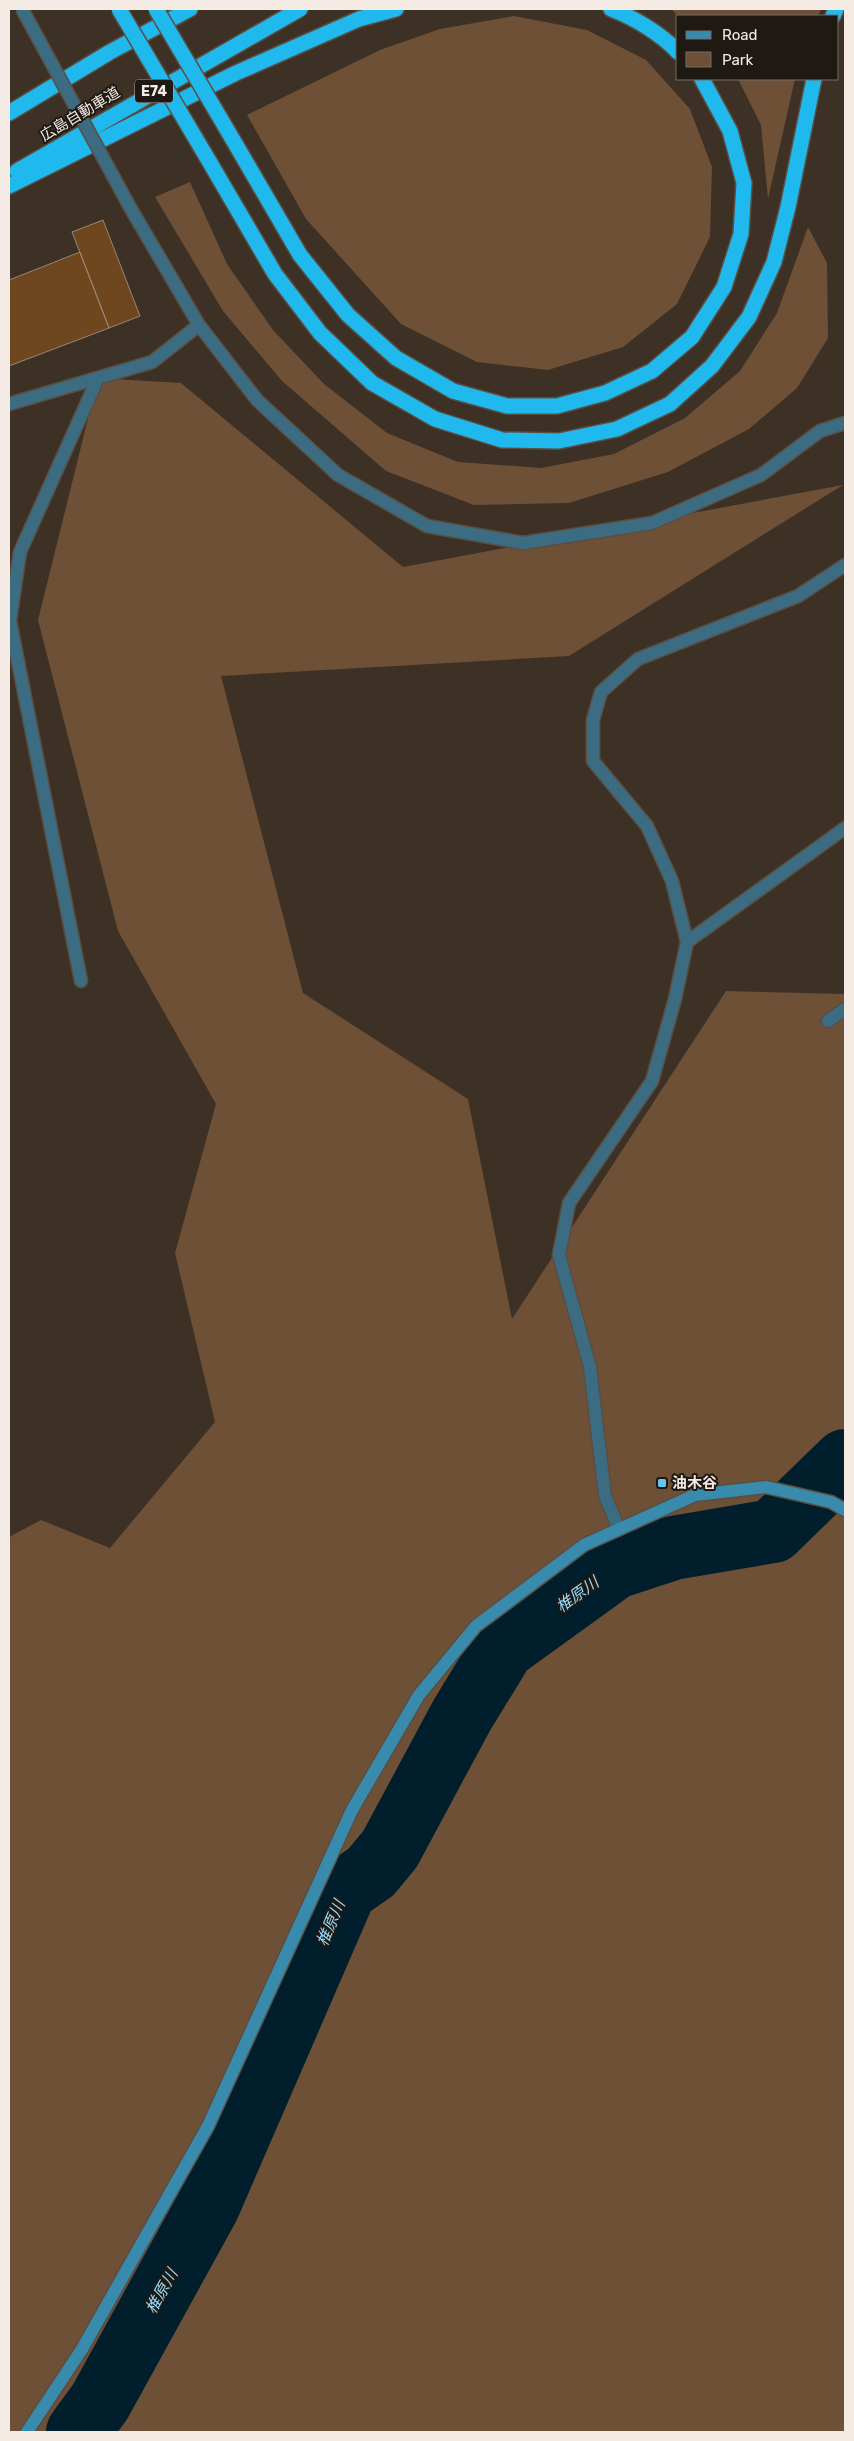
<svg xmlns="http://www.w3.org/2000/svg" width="854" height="2441" font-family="Rubik,'Noto Sans JP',sans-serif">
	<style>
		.green { fill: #6d5035 }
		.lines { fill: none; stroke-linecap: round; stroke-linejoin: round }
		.river { stroke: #001e2c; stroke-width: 64 }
		.building { fill: #6f471e; stroke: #97877a }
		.street-casing { stroke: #5a4e43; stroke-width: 15 }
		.secondary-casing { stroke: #5a4e43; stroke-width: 15 }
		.highway-casing { stroke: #5a4e43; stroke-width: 18 }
		.street { stroke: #3c6c81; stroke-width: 12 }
		.secondary { stroke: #398bad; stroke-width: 12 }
		.highway { stroke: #20b9ed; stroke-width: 15 }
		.street-bridge-casing { stroke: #5a4e43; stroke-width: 15; stroke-linecap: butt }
		.highway-bridge-casing { stroke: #5a4e43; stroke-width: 18; stroke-linecap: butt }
		.street-bridge { stroke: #3c6c81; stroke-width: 12 }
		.highway-bridge { stroke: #20b9ed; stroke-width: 15 }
		.poi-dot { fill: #64c5ee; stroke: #1f1914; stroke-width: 2 }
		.labels { text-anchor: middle; stroke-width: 4; stroke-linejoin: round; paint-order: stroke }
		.shield { fill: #1f1914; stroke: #b4aca6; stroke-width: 1 }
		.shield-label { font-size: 14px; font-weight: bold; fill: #f4ebe4 }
		.street-label { font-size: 15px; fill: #f4ebe4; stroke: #1f1914 }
		.poi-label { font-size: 15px; font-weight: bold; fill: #f4ebe4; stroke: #1f1914; text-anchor: start }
		.water-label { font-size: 16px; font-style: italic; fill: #91dafb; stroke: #1f1914 }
	</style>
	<rect width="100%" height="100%" fill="#3d3024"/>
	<path class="green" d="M671,9H821L818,16H678Z
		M514,16L587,30L646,60L690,109L712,167L710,237L677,304L623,347L548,370L477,362L401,324L306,219L247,115L380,50L440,29Z
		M738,79H795L768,199L761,125Z
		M190,182L227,264L273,330L324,384L387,433L458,462L541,468L614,454L685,418L740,371L777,313L808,227L827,263L828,338L797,388L749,429L668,472L569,503L474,505L386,471L282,381L223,311L155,197Z
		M98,378L181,383L403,567L843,485L569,656L221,676L303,993L468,1099L512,1319L726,991L845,994V2432H9V1537L41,1520L110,1548L215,1422L175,1253L216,1104L118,931L38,620Z"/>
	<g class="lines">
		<path class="river" d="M78,2432L100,2402L208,2206L345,1890L371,1872L390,1849L462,1715L503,1648L615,1567L673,1548L773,1531L845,1461"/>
	</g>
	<path class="building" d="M103,220L140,316L109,328L72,232Z
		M80,252L109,328L9,366V280Z"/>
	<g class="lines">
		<defs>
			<path id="street" d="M131,209L199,325L257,400L338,475L427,526L523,543L652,523L761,475L820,431L845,423
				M9,404L152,362L199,325
				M687,942L845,828
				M81,981L10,621L20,552L98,378
				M828,1021L845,1009
				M619,1529L605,1496L590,1367L559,1255L569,1203L652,1081L675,999L687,942L672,881L647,826L593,761V720L601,692L638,659L798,596L845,565"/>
			<path id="secondary" d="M27,2432L82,2349L208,2126L352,1810L419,1695L476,1626L584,1545L695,1495L766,1487L831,1502L845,1510"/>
			<path id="highway" d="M611,9C635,18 661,34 678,52
				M833,16L836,9
				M9,113L110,52L190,9
				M236,145L300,255L348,315L396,358L453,391L507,406H557L605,393L652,371L692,337L724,287L741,234L744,183L730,131L702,79
				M209,161L275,274L320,333L372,383L435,419L502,440L559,441L617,429L670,404L712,366L749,317L774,262L788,207L814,79
				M17,171L300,9
				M9,186L236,73L359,19L396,9"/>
		</defs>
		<use href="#street" class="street-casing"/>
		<use href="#secondary" class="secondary-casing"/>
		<use href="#highway" class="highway-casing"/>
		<use href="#street" class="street"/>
		<use href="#secondary" class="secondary"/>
		<use href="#highway" class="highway"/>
		<defs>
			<path id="street-bridge" d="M22,9L131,209"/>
			<path id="highway-bridge" d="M119,9L209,161
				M156,9L236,145"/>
		</defs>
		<use href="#street-bridge" class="street-bridge-casing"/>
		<use href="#highway-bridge" class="highway-bridge-casing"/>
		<use href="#street-bridge" class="street-bridge"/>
		<use href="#highway-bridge" class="highway-bridge"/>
	</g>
	<rect class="poi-dot" x="657" y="1478" width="10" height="10" rx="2.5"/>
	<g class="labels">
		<rect class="shield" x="135" y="79.5" width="38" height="23" rx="4"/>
		<g class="shield-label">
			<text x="154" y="96">E74</text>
		</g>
		<g class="street-label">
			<text transform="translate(80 114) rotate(-31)" y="5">広島自動車道</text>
		</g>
		<g class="poi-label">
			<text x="672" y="1488">油木谷</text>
		</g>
		<g class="water-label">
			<text transform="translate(577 1594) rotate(-36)" y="6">椎原川</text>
			<text transform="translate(330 1923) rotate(-67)" y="6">椎原川</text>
			<text transform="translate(161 2291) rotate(-61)" y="6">椎原川</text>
		</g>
	</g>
	<rect width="854" height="2441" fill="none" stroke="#f4ebe4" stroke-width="20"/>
	<rect x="676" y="15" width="162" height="65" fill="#1f1914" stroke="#746d67"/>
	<rect x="686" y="31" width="25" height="8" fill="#398bad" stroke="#746d67"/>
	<text x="722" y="40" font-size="15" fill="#f4ebe4">Road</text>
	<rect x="686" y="52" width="25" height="15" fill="#6d5035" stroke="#746d67"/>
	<text x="722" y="65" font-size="15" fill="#f4ebe4">Park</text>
</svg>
